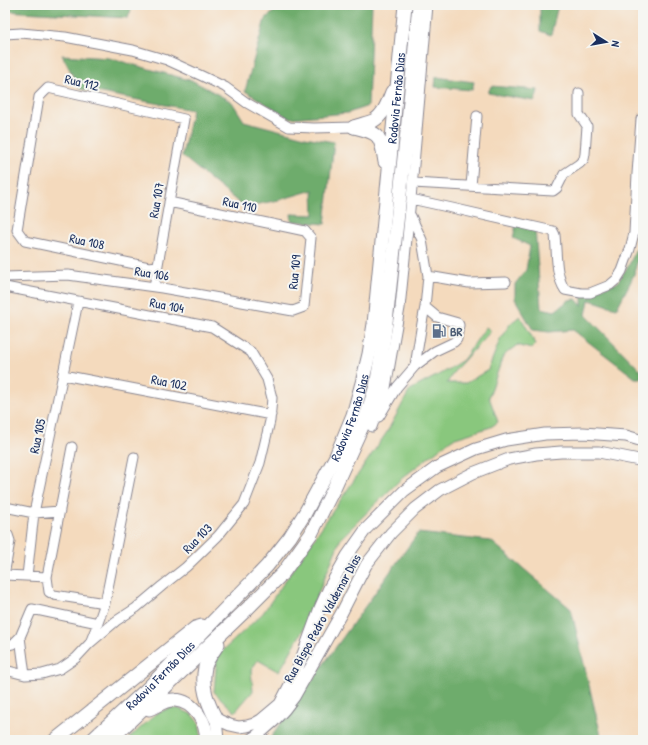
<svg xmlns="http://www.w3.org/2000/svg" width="648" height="745" font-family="'Patrick Hand',sans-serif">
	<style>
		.green { fill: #89c77d; stroke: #527b6e }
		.forest { fill: #6eac6c; stroke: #446e65 }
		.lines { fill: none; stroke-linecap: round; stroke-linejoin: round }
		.minor-casing { stroke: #88848e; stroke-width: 11 }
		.major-casing { stroke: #88848e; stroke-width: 13 }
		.highway-casing { stroke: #88848e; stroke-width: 15 }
		.minor { stroke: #fff; stroke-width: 9 }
		.major { stroke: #fff; stroke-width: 11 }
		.highway { stroke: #fff; stroke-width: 13 }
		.labels { text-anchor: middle; stroke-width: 4; stroke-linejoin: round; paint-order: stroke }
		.street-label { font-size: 13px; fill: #1b2f5e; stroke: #f6f6f2 }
		.service-label { font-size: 13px; font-weight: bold; fill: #4e5e75; stroke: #f6f6f2; text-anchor: start }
	</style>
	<rect width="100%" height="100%" fill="#f6f6f2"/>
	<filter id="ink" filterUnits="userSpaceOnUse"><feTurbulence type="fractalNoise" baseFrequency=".025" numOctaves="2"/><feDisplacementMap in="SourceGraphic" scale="8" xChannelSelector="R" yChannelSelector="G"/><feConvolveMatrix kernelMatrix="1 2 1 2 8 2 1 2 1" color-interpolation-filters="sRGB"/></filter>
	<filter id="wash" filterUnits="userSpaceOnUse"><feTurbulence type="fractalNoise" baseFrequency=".012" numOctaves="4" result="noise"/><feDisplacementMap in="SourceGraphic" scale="16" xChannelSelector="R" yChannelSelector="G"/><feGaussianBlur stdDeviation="0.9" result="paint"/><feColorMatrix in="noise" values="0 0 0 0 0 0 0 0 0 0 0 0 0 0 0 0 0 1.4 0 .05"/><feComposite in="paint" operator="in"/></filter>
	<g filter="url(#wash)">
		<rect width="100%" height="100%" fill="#f4dabd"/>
		<path class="green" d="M520,316L536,344L531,349L517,345L503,356L489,397L498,422L491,427L452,439L401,479L341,538L303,630L279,672L258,660L251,670L253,691L235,712L214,692L217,656L263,613L387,432L410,390L440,374L463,360L486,327L491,331L455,370L447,383H466L488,370L501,337L511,323Z
			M170,708L180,709L191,714L199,723L202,740H127L156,714Z"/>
		<path class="forest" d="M5,5H133L128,18L5,11Z
			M282,5H372L368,106L348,113L289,118L245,91L265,19Z
			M540,5H558L551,35L540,31Z
			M62,55L109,58L193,81L232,102L244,121L305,137L334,142L325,224L292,221L291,214L314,215L313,190L279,200L244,207L182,156L192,110L80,89Z
			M436,77L474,82L472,90L435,87Z
			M491,86L538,90L535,101L488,93Z
			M516,225L535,228L541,308L555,311L569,300L576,299L582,306V294L617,283L630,263L635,250H640L634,274L630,283L617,308C607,306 599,302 589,300L586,315L643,373V378H635L573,330L549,332L533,330L515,299V284L526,270L530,246L513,238Z
			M418,533L491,541L571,609L602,740H269Z"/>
	</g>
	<g filter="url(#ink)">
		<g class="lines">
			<defs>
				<path id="minor" d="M5,34L21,33L65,37L133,50L167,60L202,76L225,87L247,103L289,127L314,128L354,127
					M413,183L553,191L557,188L564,174L579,164L584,159L585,154L587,126L579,114V93
					M471,186L477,116
					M411,199L452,208L553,231L555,235C557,253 555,275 565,290L581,293H590L610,285L617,279L622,271L630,249L634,233L637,174L641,119
					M411,216L422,240L428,276L425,307L422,323L415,366
					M428,276L469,283L506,282
					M5,277L68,275L162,288L293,311L304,307L311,238L305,231L169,202
					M5,287L212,327L251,352L267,379L272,398L270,421L260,463L244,504L218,536L186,567L162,586L136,608L116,621L90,643
					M154,287L184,119L48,88L39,97L17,230L25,241L149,267L157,266
					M63,375L271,415
					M379,417L397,387L415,366L435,351L454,342L457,339L459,325L458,323L437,317L425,307
					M372,427L386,388L400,308L411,199L428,5
					M72,447L47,577L49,592L54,595L105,603
					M5,507L34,513L60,511
					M5,533L8,535L10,541L5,570
					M5,575L47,577
					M27,576L34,513L78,302
					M20,637L25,675
					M5,646L13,644L20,637L32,609L98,623
					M5,670L25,675L42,674L60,669L76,658L90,643L98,623L105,603L134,457"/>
				<path id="major" d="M216,719L230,725L239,727L247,726L254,724L261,720L280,704L296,673L309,638L320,608L329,588L347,556L366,529L404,491L437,467L476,449L506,440L545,434L583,433L626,436L643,441
					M216,719L218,740
					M250,740C267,729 283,713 294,697L342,612L366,565L391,533L415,509L440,490L473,473L509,459L536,454L561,452H599L634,459L643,461"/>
				<g id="highway">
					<path d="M354,127C360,125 367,123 373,121C384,115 388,102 392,92"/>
					<path d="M354,127C362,129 373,131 378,137C382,143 384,155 385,162"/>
					<path d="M149,709C158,706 164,699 175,700C193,701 208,723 206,740"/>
					<path d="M216,719C207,702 201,686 205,667C207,659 214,651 218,644"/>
					<path d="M55,740L195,628L202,626"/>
					<path id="s1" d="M92,740L148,688L267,566L290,537L305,513L336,456L353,415L362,383L369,354L374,324L405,5"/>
					<path d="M110,740L248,608L283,573L311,534L334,488L365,420L376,386L381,358L386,322L408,122L419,5"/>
				</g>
			</defs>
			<use href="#minor" class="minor-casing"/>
			<use href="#major" class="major-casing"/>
			<use href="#highway" class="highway-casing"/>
			<use href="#minor" class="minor"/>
			<use href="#major" class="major"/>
			<use href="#highway" class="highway"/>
		</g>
	</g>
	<defs>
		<symbol id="fuel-bare" viewBox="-9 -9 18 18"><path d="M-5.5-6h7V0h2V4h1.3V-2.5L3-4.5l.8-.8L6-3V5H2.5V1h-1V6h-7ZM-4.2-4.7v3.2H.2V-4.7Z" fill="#5c6f8a" stroke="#f6f6f2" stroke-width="2.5" paint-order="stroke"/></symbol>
	</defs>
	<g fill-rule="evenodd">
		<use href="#fuel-bare" x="429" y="321" width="20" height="20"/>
	</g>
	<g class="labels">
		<g class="street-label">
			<text transform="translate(82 82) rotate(13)" y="5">Rua 112</text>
			<text dy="5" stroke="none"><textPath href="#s1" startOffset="742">Rodovia Fernão Dias</textPath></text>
			<text transform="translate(156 200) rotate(-80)" y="5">Rua 107</text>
			<text transform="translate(240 204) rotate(12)" y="5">Rua 110</text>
			<text transform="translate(87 241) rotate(12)" y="5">Rua 108</text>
			<text transform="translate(294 272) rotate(-84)" y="5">Rua 109</text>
			<text transform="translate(152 273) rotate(9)" y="5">Rua 106</text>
			<text transform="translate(167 305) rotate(11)" y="5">Rua 104</text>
			<text transform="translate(169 382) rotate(11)" y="5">Rua 102</text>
			<text dy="5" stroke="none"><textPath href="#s1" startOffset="418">Rodovia Fernão Dias</textPath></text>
			<text transform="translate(37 436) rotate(-78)" y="5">Rua 105</text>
			<text transform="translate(197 538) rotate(-46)" y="5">Rua 103</text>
			<text transform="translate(322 618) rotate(-61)" y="5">Rua Bispo Pedro Valdemar Dias</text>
			<text dy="5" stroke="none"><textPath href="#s1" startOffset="94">Rodovia Fernão Dias</textPath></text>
		</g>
		<g class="service-label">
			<text x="450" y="336">BR</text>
		</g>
	</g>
	<rect width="648" height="745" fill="none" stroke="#f6f6f2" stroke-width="20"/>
	<g transform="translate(606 42) rotate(101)" stroke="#f6f6f2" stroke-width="3" paint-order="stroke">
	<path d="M0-3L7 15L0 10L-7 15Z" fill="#1b2f5e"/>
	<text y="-6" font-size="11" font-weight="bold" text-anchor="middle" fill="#1b2f5e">N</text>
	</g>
</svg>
